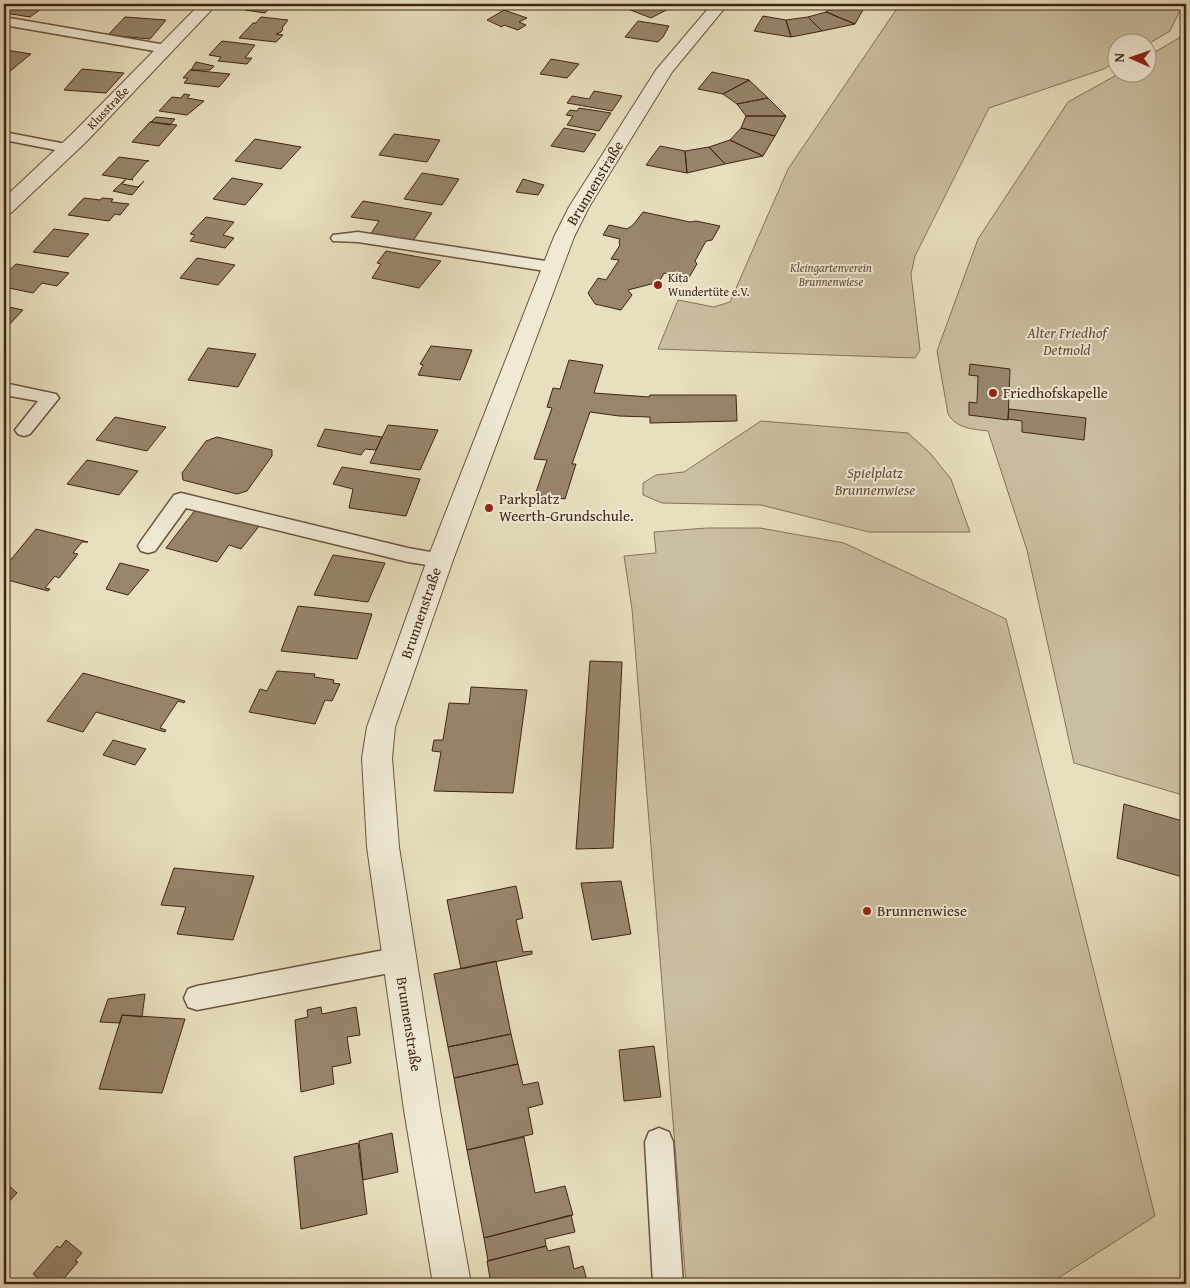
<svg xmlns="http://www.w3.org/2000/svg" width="1190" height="1288" font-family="'Gentium Book Plus',serif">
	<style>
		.green { fill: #cbbfa1; stroke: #86725a }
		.building { fill: #97856c; stroke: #402414 }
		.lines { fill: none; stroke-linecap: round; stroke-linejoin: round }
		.lane-casing { stroke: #6a533e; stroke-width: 3 }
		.street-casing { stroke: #6a533e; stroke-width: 2 }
		.lane { fill: #f0ead5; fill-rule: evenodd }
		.street { fill: #f0ead5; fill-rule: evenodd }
		.poi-dot { fill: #8f2418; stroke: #f0ead5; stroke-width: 2 }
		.labels { text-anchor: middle; stroke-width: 4; stroke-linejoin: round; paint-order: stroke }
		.far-street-label { font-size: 12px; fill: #402414; stroke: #f0ead5 }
		.far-park-label { font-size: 12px; font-style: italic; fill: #634b37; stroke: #f0ead5 }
		.far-poi-label { font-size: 12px; fill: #402414; stroke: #f0ead5; text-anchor: start }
		.street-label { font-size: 15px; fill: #402414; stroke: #f0ead5 }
		.park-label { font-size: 15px; font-style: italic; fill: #634b37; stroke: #f0ead5 }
		.poi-label { font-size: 15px; fill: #402414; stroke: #f0ead5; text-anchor: start }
	</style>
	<rect width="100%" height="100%" fill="#e8dfbe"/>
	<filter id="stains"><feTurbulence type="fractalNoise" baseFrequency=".004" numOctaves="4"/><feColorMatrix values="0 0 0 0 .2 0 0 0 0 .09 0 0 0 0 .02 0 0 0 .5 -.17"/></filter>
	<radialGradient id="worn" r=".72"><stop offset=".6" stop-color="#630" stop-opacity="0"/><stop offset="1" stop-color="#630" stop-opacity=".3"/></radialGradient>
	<path class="green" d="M900,4H1183L1170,31L1148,44L1118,42L1117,61L1104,69L989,108L915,256L911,274L920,350L915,358L658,349L678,300L714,307L730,302L788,169Z
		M1186,29V796L1074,763L1027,550L988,431C973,429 957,429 948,414L937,351L978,239L1068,102L1120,73L1148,72V56L1179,38Z
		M761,421L908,433L930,453L951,479L970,532H869L761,505L662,503L643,495V483L656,475L684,472Z
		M707,528H760L844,543L1006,619L1155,1216L1049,1284H686L632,609L624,556L656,553L654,532Z"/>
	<path class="building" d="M17,4H48L30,17L5,13Z
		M251,4H273L265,13L245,10Z
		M615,4H673L676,5L651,18Z
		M833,4H840L864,8L855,24L826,12Z
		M840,4H867L864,8Z
		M504,10L527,18L519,22L526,25L518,30L504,25L502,27L487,20Z
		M826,12L855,24L822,31L808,17Z
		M763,16L786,20L791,37L754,31Z
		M125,17L166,20L150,39L108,35Z
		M261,17L288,20L282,28L283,29L281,32L276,34L283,35L276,42L239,38L253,23H256Z
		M808,17L822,31L791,37L786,20Z
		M638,21L669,26L663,37L658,42L625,37Z
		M222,41L255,45L245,58H252L247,64L218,61L221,57L209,55Z
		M6,50L31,54L4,76V52Z
		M551,59L579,64L567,78L540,74Z
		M196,62L214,66L210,70H191Z
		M82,69L124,73L106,93L64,90Z
		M190,70H191L230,74L219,87L184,83L188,78H183Z
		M712,72L749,80L723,94L698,89Z
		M749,80L768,98L737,104L723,94Z
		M594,91L622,96L612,111L567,103L572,96L589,99Z
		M184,94L190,95L187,98L204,101L187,115L159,111L172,97L181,98Z
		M768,98L786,116H746L737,104Z
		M579,108L611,113L599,131L567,125L573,116L566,115L570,110L577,111Z
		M746,116H786L775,136L741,128Z
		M156,117L175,119L170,125L151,122Z
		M150,122H151L177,125L159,146L132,142Z
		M564,128L596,134L584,152L551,146Z
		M741,128L775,136L763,156L730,140Z
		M394,134L440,140L427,162L379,155Z
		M255,139L301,147L281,169L235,161Z
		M730,140L763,156L725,164L709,147Z
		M660,146L685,151L687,173L646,165Z
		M709,147L725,164L687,173L685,151Z
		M119,157L149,161H147L132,179L133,180L102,175Z
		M422,173L459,179L442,205L404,199Z
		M232,178L263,184L245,205L213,199Z
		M126,179L122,184L138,187L144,181L132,195L113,191Z
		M523,179L544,185L538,195L516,192Z
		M84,198L100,200L102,198L113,199L111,202L129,204L120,215L115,214L109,221L68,215Z
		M363,201L432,213L412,242L370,235L379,221L351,217Z
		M643,212L690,222L696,221L720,226L712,240L706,241L695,261L697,264L688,279L664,273L659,282L628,290L632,295L621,310L595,304L588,293L598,278L606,280L619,260L611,259L620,245L619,242L620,239L603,235L609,225L627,229L633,225Z
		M206,217L234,222L223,235L234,238L225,248L190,241L195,235L190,234Z
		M54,229L89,234L68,257L33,252Z
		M386,251L441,261L419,288L372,278L381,264L377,263Z
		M197,258L235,265L218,285L180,278Z
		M16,264L69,273L57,286L42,283L33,293L4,287V283L8,279L4,278V275Z
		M4,306L23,310L8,326L4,325Z
		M431,346L472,350L460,380L418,375L423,365L420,364Z
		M208,348L256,354L238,387L188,380Z
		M569,360L603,365L594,393L649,397L650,395H736L737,421L650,423V417L619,416L590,412L572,464H576L565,499L535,495L547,460L534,459L552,408L547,407L553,388L560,389Z
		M970,364L1010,369L1008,420L969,415V402L977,403L978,376L969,375Z
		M1009,409L1086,418L1084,440L1022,432V421L1008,419Z
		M115,417L140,422L166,427L147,451L96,440Z
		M388,425L438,430L420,470L370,463Z
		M325,429L382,437L376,450L365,449L361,455L317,446Z
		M217,437L272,450V456L247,491L237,494L183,480L182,473L206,441Z
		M87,460L112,465L138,471L119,495L67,484Z
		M342,467L420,479L406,516L349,508L353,489L333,484Z
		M196,509L260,525L241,549L229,545L217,562L166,548Z
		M36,529L88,542H82L73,553L78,554L59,578L55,576L45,588L50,589L48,591L4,579V568Z
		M333,555L385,563L368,602L314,595Z
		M120,563L149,570L128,595L106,589Z
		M298,606L372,614L357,659L281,651Z
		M590,661L622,662L613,848L576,849Z
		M277,671L315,674L314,677L334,680L333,683L340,684L332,701L325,700L315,724L249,712L260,689L267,691Z
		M83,673L185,701L184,703L178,701L160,728L166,730L165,732L96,712L83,732L47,721Z
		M471,687L527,690L513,793L434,791L441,752L432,751L434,740H443L449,703L469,704Z
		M113,740L146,749L135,765L103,755Z
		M1124,804L1186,822V878L1117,858Z
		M174,868L254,876L233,940L177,934L186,907L161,905Z
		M621,881L631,934L592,940L581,883Z
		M516,886L523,918L516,920L523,952L532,951V954L461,969L447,900Z
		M496,961L511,1034L448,1047L434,974Z
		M145,994L142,1017L122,1015L120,1023L100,1022L108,999Z
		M321,1007L322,1014L356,1007L360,1035L347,1037L351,1063L332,1067L334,1084L301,1092L295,1020L308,1017L307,1010Z
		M122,1015L185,1019L162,1093L99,1089Z
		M511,1034L518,1064L454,1078L448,1047Z
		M654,1046L661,1097L624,1101L619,1050Z
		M518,1064L523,1085L538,1082L543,1104L528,1108L533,1134L467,1150L454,1078Z
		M392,1133L398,1172L363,1180L359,1141Z
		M524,1137L535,1193L565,1186L573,1215L484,1238L467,1150Z
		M358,1143L367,1214L301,1229L294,1157Z
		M4,1181L17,1193L4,1207Z
		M571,1215L575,1232L545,1239L546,1246L488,1261L484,1238Z
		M66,1240L82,1253L75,1261L78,1262L59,1284H45L33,1274L57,1246L60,1248Z
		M546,1246L548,1251L569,1246L574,1269L583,1266L588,1284H491L487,1261Z"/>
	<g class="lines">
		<defs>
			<path id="lane" d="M4,17L166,45L173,49L166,53L4,25Z
				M4,132L66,144L71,145L73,148L71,151L66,152L4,140Z
				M358,232L552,262L558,264L560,267L558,270L552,272L358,242L333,241L331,238L333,235Z
				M4,383L56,394L59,398L30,434L24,436L18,434L15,430L38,401L4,395Z
				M181,493L408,548L447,555L450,560L447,565L440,567L408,562L186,508L155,551L148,553L141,551L138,546L141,541L174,495Z
				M400,947L409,951L413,959L409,967L400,971L197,1010L188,1007L184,998L188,989L197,986Z
				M659,1128L669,1132L673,1142L683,1284H653L645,1142L649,1132Z"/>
			<path id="street" d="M200,4H217L86,142L11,213L4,215V198L72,134Z
				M712,4H728L672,72L589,207L574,237L453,560L395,727L392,758L399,847L440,1110L471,1284H433L404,1110L367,847L362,758L367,727L427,560L554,237L569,207L656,70Z"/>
		</defs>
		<use href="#lane" class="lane-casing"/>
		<use href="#street" class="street-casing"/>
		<use href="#lane" class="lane"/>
		<use href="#street" class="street"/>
	</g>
	<g class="poi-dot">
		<circle cx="658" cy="285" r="5"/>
		<circle cx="993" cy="393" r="5"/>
		<circle cx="489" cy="508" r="5"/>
		<circle cx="867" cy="911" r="5"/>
	</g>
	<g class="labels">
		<g class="far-street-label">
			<text transform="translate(108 108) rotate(-46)" y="4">Klusstraße</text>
		</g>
		<g class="far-park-label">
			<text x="831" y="272">Kleingartenverein<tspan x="831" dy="14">Brunnenwiese</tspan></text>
		</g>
		<g class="far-poi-label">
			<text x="668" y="282">Kita<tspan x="668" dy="14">Wundertüte e.V.</tspan></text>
		</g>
		<g class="street-label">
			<text transform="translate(595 183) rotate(-59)" y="5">Brunnenstraße</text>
			<text transform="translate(421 613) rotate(-71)" y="5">Brunnenstraße</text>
			<text transform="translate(409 1024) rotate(81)" y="5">Brunnenstraße</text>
		</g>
		<g class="park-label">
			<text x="1067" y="338">Alter Friedhof<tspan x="1067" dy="17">Detmold</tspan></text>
			<text x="875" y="478">Spielplatz<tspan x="875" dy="17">Brunnenwiese</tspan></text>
		</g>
		<g class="poi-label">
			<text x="1003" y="398">Friedhofskapelle</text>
			<text x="499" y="504">Parkplatz<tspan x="499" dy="17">Weerth-Grundschule.</tspan></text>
			<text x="877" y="916">Brunnenwiese</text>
		</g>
	</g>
	<rect width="1190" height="1288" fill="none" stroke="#e8dfbe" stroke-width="20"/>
	<rect x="5" y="5" width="1180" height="1278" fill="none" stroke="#402414" stroke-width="2.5"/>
	<rect x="10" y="10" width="1170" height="1268" fill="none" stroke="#402414"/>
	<g transform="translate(1132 58) rotate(272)"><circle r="24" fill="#f0ead5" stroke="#aa9b88"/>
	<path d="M0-4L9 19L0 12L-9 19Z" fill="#8f2418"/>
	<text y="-8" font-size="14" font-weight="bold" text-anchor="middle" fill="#402414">N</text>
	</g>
	<rect width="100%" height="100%" filter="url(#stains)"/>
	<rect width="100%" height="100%" fill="url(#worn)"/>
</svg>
